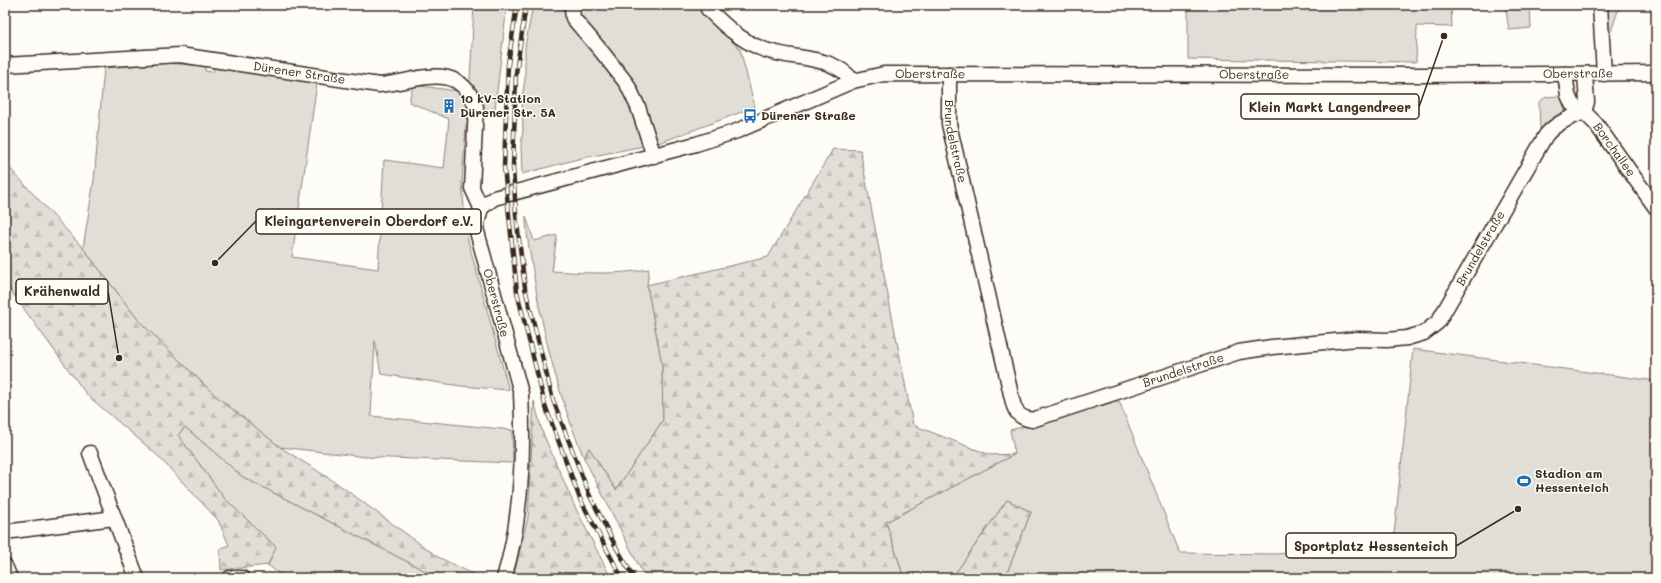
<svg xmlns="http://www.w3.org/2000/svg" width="1661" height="583" font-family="Mali,sans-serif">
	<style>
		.green { fill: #e1ded7; stroke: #8e847a }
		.forest { fill: url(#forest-firs); stroke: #8e847a }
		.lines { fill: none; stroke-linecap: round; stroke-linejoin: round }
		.minor-casing { stroke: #3b2a1e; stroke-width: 17 }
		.minor { stroke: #fdfcf7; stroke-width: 14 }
		.rail-casing { stroke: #3b2a1e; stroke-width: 4.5 }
		.rail { stroke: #fdfcf7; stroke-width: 3; stroke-dasharray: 9; stroke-linecap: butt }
		.labels { text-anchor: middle; stroke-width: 3; stroke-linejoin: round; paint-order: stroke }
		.street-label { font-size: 12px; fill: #3b2a1e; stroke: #fdfcf7 }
		.poi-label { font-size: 12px; font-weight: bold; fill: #3b2a1e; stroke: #fdfcf7; text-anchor: start }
		.leader { fill: none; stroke: #3b2a1e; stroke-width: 1.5 }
		.callout-dot { fill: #3b2a1e; stroke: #fdfcf7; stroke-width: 1.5 }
		.callout { fill: #fdfcf7; stroke: #3b2a1e; stroke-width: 1.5 }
		.callout-label { font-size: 13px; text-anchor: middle; font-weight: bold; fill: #3b2a1e }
	</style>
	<defs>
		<pattern id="forest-firs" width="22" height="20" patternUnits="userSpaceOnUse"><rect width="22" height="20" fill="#e1ded7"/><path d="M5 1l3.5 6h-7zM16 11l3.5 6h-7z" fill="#c2bfb8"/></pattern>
	</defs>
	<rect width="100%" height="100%" fill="#fdfcf7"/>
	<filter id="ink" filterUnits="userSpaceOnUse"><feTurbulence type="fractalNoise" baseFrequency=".025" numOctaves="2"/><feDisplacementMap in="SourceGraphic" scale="8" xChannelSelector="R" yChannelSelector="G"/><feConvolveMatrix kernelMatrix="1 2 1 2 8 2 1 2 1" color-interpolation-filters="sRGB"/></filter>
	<g filter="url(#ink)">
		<path class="green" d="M474,5H507L495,109L466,125L462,182L466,233L509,390L461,386L381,374L375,341L371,416L512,430L513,463L366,457L280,447L216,396L139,321L83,248L94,180L104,68L166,63L205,66V71L213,72L214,68L317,83L292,257L378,269L384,160L444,168L449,119L409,102L413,85L458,91L470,80Z
			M533,5H694L740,49L755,107L659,143L578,159L522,174L521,145L523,131L522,97L525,80V47Z
			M1188,5H1451L1452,27L1417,26L1416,62L1188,59Z
			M1505,5H1530L1531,28L1509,30Z
			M1606,5H1620L1609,37L1606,36Z
			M1560,96L1565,107L1564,112L1553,119L1543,129H1540L1539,102L1546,97Z
			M526,216L534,241L557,235L552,271C585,273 617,275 649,269L647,285L662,364L663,420L616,490L589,448L584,458C559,398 543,335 533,271C530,252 526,235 526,216Z
			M1413,349L1656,381V578H1005L1031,512L1007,500L952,578H904L886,522L1015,454L1010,430L1119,401L1180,553L1275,554L1393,545Z
			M185,427L243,477L439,578H284L268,565L275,546L225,499L178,435Z"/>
		<path class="forest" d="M833,149L860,150L913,425L990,455L1015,454L886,522L904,578H645L584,458L589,448L616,490L663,420L662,364L647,285L768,257Z
			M5,163L83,248L139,321L216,396L280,447L338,484L438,557L481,578H439L243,477L185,427L178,435L225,499L276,547L268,565L221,570L220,549L229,545L218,520L156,454L87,395L5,283Z
			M534,401L542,431L575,507L611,578H513L528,517Z
			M1007,500L1031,512L1005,578H952Z"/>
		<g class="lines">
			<defs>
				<g id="minor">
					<path d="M573,5L572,9L573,18L602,52L627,84L638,107L654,156"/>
					<path d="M1600,5L1604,74"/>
					<path d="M708,9C724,25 739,39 760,48C790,61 832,53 853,81"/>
					<path id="s1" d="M5,65L180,55L379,85C417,82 458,58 476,107L472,188L481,208"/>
					<path id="s2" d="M949,74V124L1013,403C1016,414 1021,418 1032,420L1239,352L1272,347L1357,339L1387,340L1407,338L1424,333L1438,322L1546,135C1556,123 1569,118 1584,112"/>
					<path id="s3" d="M1565,74L1568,95L1572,104L1584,112L1596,124L1656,208"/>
					<path d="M1584,112L1587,102L1585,74"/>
					<path d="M90,453L137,578"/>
					<path d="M5,532L114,518"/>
					<path d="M5,566L10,578"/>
					<path d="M230,578H242"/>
					<path id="s4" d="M504,578C522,519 524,454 521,393L476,228L481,208L494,198L696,144L737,131L853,81L884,74L1423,75L1656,73"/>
				</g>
			</defs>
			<use href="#minor" class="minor-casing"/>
			<use href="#minor" class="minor"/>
			<defs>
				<path id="rail" d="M517,5L508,64L504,167L517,292L545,405L580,499L622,578
					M526,5L516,73L513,168L516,215L525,288L553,400L589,494L616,547L634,578"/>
			</defs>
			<use href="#rail" class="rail-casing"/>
			<use href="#rail" class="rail"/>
		</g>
	</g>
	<defs>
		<symbol id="building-bare" viewBox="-9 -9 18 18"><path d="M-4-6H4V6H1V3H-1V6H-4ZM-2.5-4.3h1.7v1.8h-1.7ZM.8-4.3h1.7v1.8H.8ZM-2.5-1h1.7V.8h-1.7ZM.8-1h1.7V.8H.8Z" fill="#1f6fb2" stroke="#fdfcf7" stroke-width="2.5" paint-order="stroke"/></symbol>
		<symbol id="bus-bare" viewBox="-9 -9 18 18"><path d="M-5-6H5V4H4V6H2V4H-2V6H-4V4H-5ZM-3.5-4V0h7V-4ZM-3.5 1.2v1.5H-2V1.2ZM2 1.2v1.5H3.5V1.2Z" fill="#1f6fb2" stroke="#fdfcf7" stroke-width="2.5" paint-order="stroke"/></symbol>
		<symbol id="stadium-bare" viewBox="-9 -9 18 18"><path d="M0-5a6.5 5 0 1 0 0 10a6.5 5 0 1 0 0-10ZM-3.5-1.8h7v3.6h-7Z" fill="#1f6fb2" stroke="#fdfcf7" stroke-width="2.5" paint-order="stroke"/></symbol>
	</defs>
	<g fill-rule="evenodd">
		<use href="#building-bare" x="439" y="96" width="20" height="20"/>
		<use href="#bus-bare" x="740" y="106" width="20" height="20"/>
		<use href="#stadium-bare" x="1514" y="471" width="20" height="20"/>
	</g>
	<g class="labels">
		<g class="street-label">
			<text dy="4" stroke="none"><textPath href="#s1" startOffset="296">Dürener Straße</textPath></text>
			<text dy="4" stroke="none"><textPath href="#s4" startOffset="851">Oberstraße</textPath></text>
			<text dy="4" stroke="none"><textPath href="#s4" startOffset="1499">Oberstraße</textPath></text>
			<text dy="4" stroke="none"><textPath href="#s4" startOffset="1175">Oberstraße</textPath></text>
			<text dy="4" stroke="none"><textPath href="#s2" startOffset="68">Brundelstraße</textPath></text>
			<text dy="4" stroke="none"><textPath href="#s3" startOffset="94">Borchallee</textPath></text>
			<text dy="4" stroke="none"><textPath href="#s2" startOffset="871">Brundelstraße</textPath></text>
			<text transform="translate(496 303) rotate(75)" y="4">Oberstraße</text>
			<text dy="4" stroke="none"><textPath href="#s2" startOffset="523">Brundelstraße</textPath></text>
		</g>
		<g class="poi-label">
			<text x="460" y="103">10 kV-Station<tspan x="460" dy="14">Dürener Str. 5A</tspan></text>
			<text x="761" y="120">Dürener Straße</text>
			<text x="1535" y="478">Stadion am<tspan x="1535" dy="14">Hessenteich</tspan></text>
		</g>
	</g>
	<path class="leader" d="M1444 36L1419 107M215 263L256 221M119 358L108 291M1518 509L1456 546"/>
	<g class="callout-dot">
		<circle cx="1444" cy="36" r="4"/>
		<circle cx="215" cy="263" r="4"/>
		<circle cx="119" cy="358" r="4"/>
		<circle cx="1518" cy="509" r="4"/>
	</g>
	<g class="callout">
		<rect x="1241" y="94" width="178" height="25" rx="4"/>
		<rect x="256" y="209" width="225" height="25" rx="4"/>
		<rect x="16" y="279" width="92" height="25" rx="4"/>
		<rect x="1286" y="533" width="170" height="25" rx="4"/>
	</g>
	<g class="callout-label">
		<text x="1330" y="112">Klein Markt Langendreer</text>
		<text x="369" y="226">Kleingartenverein Oberdorf e.V.</text>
		<text x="62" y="296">Krähenwald</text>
		<text x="1371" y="551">Sportplatz Hessenteich</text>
	</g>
	<rect width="1661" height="583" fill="none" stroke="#fdfcf7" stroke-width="20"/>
	<rect x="10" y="10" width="1641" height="563" fill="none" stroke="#3b2a1e" stroke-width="1.5" filter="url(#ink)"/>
</svg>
